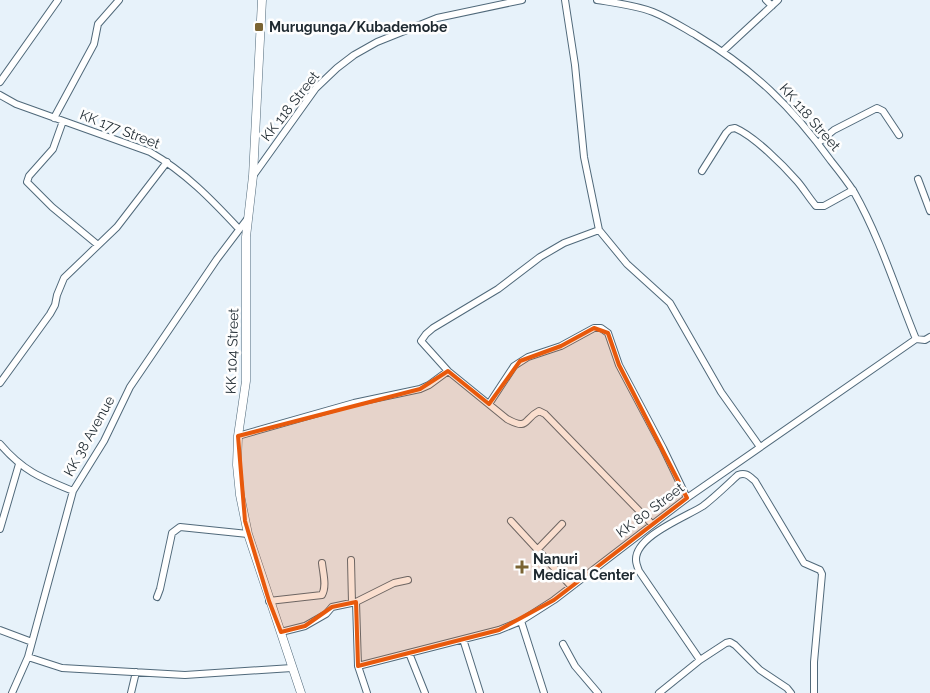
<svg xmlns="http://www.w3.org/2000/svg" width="930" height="693" font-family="Raleway,sans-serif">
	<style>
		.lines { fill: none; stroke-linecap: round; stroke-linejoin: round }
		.minor-casing { stroke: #50697a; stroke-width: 8 }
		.tertiary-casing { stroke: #50697a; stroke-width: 9 }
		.minor { stroke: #fff; stroke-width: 6 }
		.tertiary { stroke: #fff; stroke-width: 8 }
		.marked { fill: #e8590c; fill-opacity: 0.2; stroke: #e8590c; stroke-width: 4; stroke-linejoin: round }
		.poi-dot { fill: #7a6433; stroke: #fefefe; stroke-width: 2 }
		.labels { text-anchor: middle; stroke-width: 5; stroke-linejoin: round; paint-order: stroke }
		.poi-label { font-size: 14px; font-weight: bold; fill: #1e2930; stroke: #fefefe; text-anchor: start }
		.street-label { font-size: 14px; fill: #1e2930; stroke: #fefefe }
	</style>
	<rect width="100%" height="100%" fill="#e7f2fa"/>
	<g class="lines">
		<defs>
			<path id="minor" d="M565,0L575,65L584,157L599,230L627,264L670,303L721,392L760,447
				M597,0C616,3 635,5 653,12C668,18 682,27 696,35C754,70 792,107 831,161C839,171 847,181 854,192C880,238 896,290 916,339
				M766,0L772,6
				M723,51L778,0
				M0,82L58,0
				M0,95L16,104L150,152C185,172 212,200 239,229
				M54,118L94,44L98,24L119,0
				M63,121L53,149L29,176L27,182L52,207L98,245
				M818,143L834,130L877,108L883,111L899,135
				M702,171L726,133L730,129L735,128C754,136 783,165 797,181C804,189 809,198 816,206H824L853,190
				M253,176L316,88L337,68L354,55L377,42L437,18L522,0
				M918,179L930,211
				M599,230L564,243L540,257L498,289L433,328L426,334L421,341L448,371L507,419C529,431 523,419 539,411L545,414L651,523
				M0,383L50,314L55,305L57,295L64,278L117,227L167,162
				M489,404L514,366L528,357L561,346L594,328H601L608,333L619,365L663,448L687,498
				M238,436L354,403L420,389L429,385L448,371
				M0,444C23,471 41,478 73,491
				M511,521L571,586
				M0,529L19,464
				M537,550L562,524
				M351,560L352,603
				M157,597L160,589L171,538L172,533L180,527L248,534
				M269,601L322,595C327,586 323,573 322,563
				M356,602L358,666
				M0,630L32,642
				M281,632L305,626L326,614L332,607L356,602L394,583L408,580
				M463,639L480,693
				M563,644L575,666L598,693
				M409,653L425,693
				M28,657L62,668L185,675L292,668
				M700,660L639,571C638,568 636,564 636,560C635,536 686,517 703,506C715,497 727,485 738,475C746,472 749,476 755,481L804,563L820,570L822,574L814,662V693
				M12,693L28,657L73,491L104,441L130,387L217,259L248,218
				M131,693L136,672
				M367,693L358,666L499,630L521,621
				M544,693L521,621L554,600L687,498L916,339L925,340L930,337
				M659,693L700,660L726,643L730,642L735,645L760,670L787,688L791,693"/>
			<path id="tertiary" d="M262,0L253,176L246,237V381L238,436L237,465L240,495L248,534L301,693"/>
		</defs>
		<use href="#minor" class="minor-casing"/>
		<use href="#tertiary" class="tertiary-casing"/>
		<use href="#minor" class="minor"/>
		<use href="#tertiary" class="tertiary"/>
	</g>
	<path class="marked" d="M594,328L608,333L619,365L687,498L554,600L499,630L358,666L356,602L332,607L305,626L281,632L269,601L245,521L238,436L420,389L448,371L489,404L520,361L561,346Z"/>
	<g class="poi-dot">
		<rect x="254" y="22" width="10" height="10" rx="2.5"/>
		<path d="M519.5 559.5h5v5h5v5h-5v5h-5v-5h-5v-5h5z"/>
	</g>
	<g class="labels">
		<g class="poi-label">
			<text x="269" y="32">Murugunga/Kubademobe</text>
			<text x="533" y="564">Nanuri<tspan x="533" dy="16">Medical Center</tspan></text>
		</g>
		<g class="street-label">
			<text transform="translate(290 106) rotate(-52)" y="5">KK 118 Street</text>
			<text transform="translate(810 117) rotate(49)" y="5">KK 118 Street</text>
			<text transform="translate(120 129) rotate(21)" y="5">KK 177 Street</text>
			<text transform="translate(232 351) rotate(-88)" y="5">KK 104 Street</text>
			<text transform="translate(89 436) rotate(-61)" y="5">KK 38 Avenue</text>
			<text transform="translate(650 510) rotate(-37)" y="5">KK 80 Street</text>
		</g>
	</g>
</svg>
